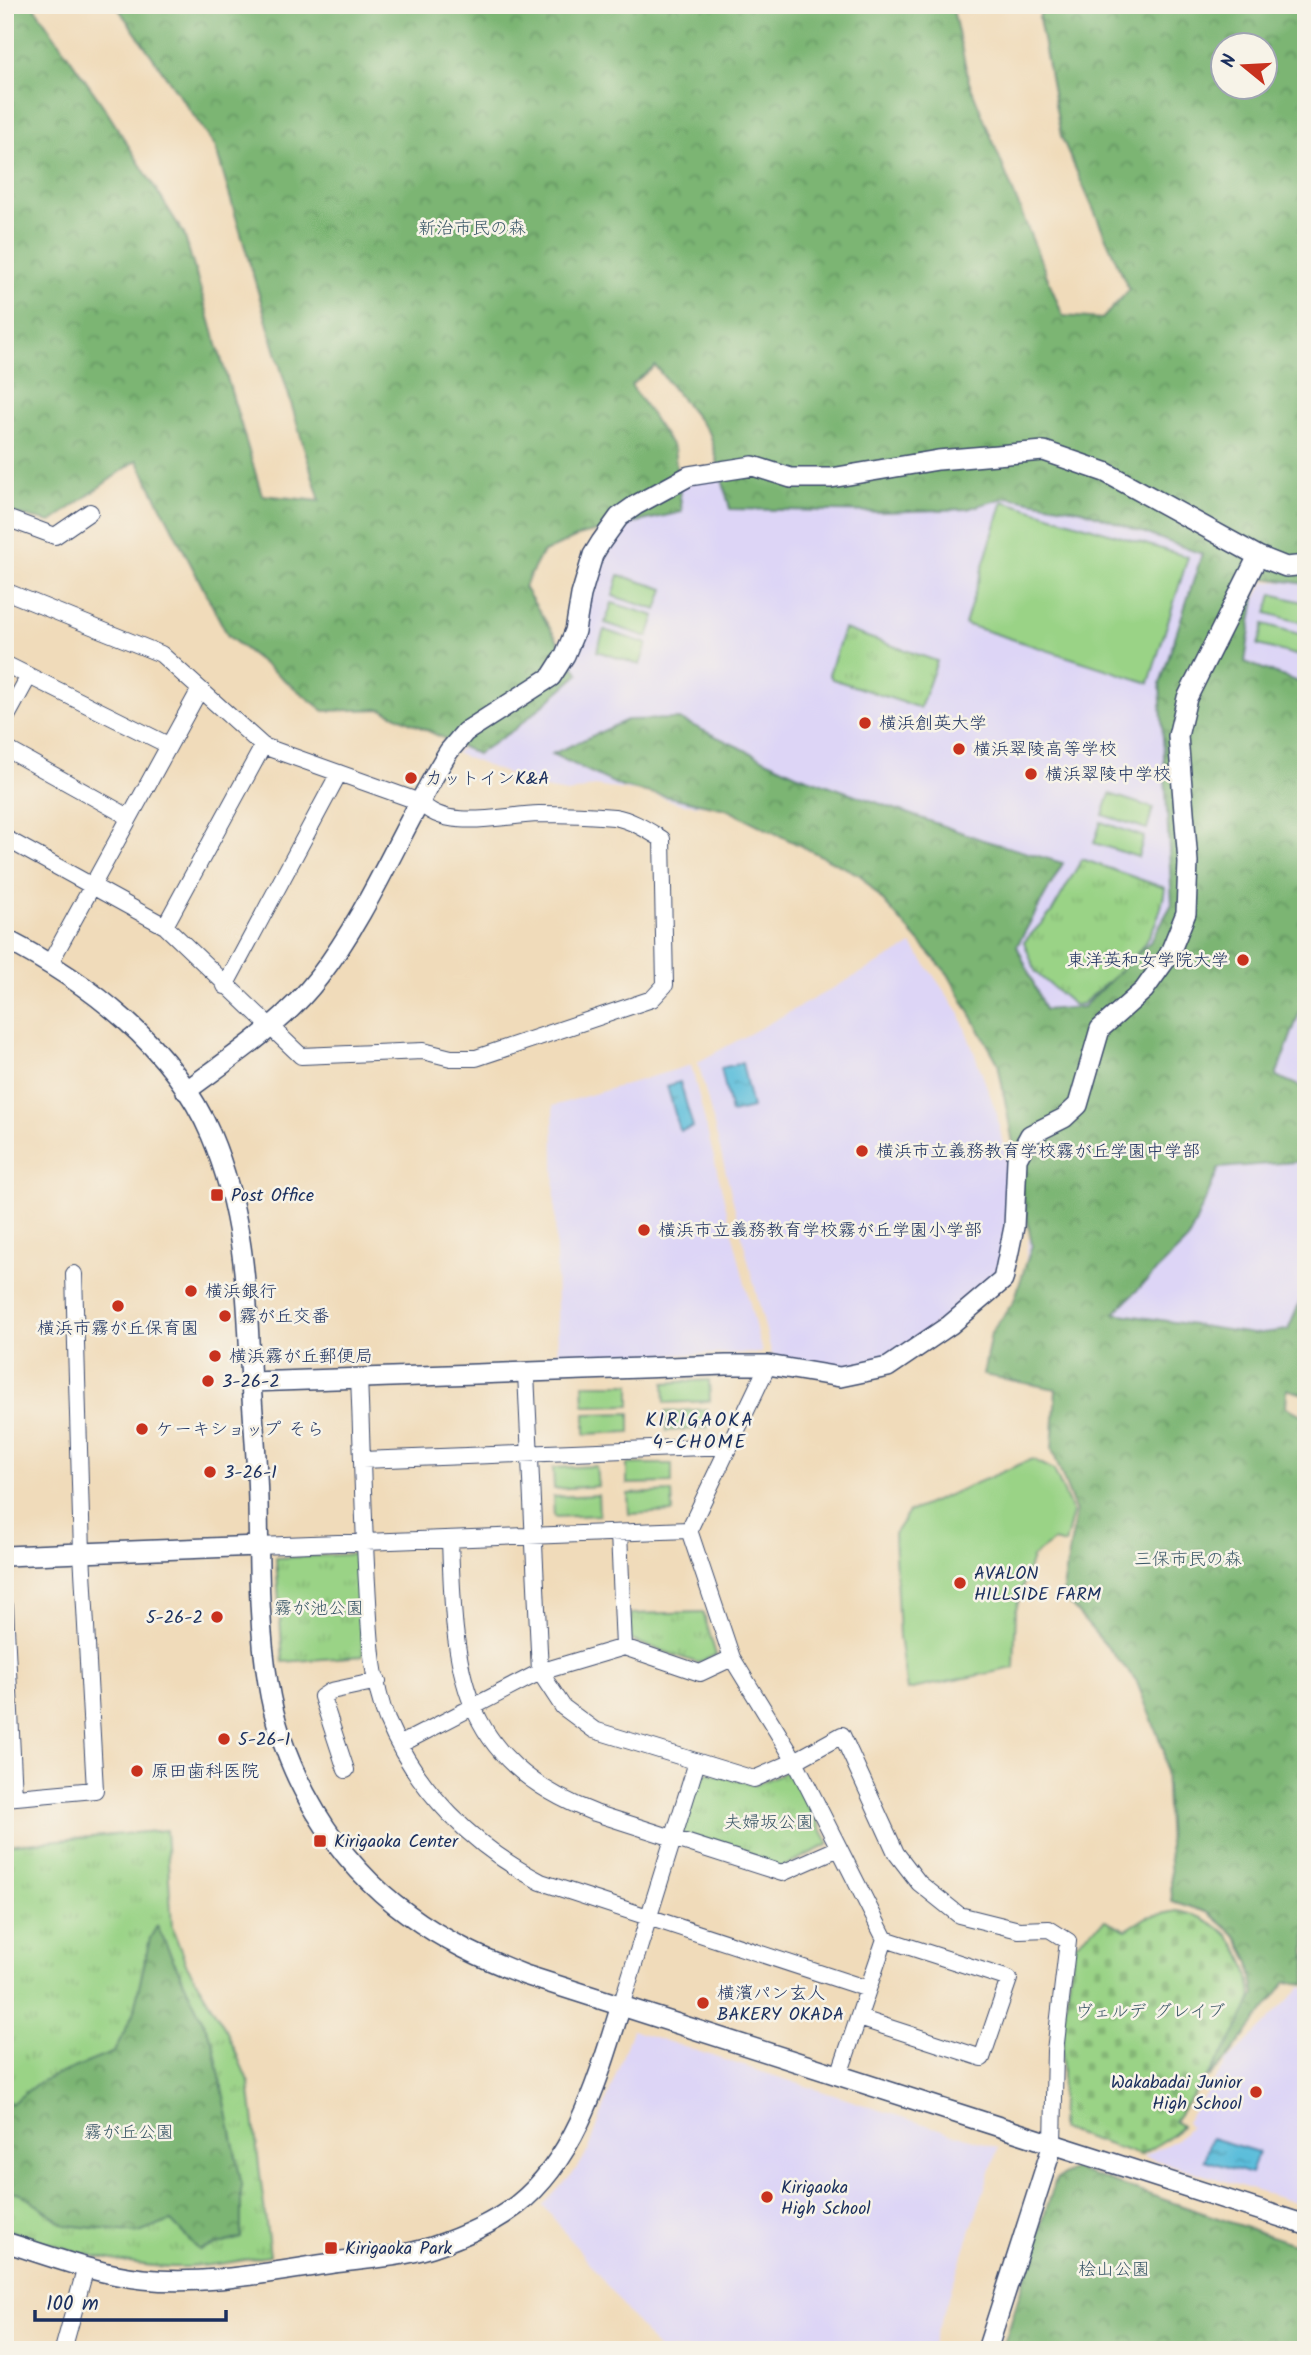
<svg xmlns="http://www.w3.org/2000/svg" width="1311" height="2355" font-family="Kalam,'Klee One',sans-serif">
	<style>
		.built { fill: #ddd5f6 }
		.grass { fill: url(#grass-tufts); stroke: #5a8172; stroke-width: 2 }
		.forest { fill: url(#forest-crowns); stroke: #4b7268; stroke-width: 2; fill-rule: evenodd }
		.cemetery { fill: url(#cemetery-stones); stroke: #5a8172; stroke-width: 2 }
		.pitch { fill: #9ad386; stroke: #5a8172; stroke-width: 2 }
		.water { fill: url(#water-ripples); stroke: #3c769c; stroke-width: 2 }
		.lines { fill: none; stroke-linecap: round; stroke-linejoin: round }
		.minor-casing { stroke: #3b496c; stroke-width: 18 }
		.tertiary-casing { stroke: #3b496c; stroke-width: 22 }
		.minor { stroke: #fff; stroke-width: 16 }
		.tertiary { stroke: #fff; stroke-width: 19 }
		.poi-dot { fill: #c8321e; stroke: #f7f3e8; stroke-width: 2.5 }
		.labels { text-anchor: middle; stroke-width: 5; stroke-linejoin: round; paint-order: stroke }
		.park-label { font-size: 18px; fill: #3b5868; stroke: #f7f3e8 }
		.poi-label { font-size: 18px; fill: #1b2f5e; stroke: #f7f3e8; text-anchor: start }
		.neighbourhood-label { font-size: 19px; letter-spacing: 2px; fill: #1b2f5e; stroke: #f7f3e8 }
	</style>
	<defs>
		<pattern id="grass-tufts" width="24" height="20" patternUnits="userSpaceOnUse" patternTransform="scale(1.75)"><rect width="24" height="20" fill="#9ad386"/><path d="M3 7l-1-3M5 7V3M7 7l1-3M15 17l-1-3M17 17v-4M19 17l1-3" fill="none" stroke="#84b576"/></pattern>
		<pattern id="forest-crowns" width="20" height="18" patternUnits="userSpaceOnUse" patternTransform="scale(1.75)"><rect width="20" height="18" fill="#7bb573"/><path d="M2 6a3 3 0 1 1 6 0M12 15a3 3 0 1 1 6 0" fill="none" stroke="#649462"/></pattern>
		<pattern id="cemetery-stones" width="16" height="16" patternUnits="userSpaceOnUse" patternTransform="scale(1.75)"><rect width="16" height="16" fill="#9ad386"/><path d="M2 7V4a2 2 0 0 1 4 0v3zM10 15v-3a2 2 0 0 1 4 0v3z" fill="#84b576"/></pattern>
		<pattern id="water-ripples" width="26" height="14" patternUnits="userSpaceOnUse" patternTransform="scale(1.75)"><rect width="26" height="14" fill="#5cbedb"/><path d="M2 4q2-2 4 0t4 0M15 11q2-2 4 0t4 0" fill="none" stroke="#4b9bb5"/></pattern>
	</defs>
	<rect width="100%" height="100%" fill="#f7f3e8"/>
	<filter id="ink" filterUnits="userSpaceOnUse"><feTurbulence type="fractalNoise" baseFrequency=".0143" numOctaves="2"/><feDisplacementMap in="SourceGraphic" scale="14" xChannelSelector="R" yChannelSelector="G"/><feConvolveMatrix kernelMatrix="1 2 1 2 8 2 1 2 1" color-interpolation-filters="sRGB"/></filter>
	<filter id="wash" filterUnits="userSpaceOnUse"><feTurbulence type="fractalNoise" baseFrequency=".00686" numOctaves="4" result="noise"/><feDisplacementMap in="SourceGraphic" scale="28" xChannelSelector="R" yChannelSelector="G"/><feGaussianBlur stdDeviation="1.57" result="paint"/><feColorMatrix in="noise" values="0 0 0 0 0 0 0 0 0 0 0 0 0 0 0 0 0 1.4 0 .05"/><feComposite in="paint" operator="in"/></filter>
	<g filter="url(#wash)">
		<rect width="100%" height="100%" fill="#f0dbba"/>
		<path class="built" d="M935,469L1209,537L1172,924L1021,1136L995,1058L948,962L883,894L802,832L742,808L682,804L648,793L595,786L568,793L545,789L455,753L559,677L585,594L616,526L696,480H718L783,495Z
			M1306,581V1361L1028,1303L1024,1270L1037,1186L1159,994L1223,668L1264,582Z
			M912,945L959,1012L997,1114L1011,1187L1001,1258L993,1282L886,1360L849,1367L815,1366L772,1355L698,1062Z
			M691,1065L762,1353L558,1357L553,1106Z
			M1302,1986L1306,1988V2206L1143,2156L1176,2140L1190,2126L1186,2122L1227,2062Z
			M632,2030L998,2148L931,2350H658L543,2205L577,2169L589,2149Z"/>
		<path class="grass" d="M844,629L937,661L920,708L832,679L829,674Z
			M1082,859L1165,888C1157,946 1124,968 1082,1004L1074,1005L1036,973L1024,942L1051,913Z
			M357,1554L363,1656L283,1662L276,1558Z
			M703,1612L716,1655L698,1663L630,1640L631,1614Z
			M699,1770L755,1785L789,1770L829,1844L781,1868L678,1837Z
			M166,1830L172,1927L186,1964L227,2032L249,2083L270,2256C239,2260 205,2268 173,2267C114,2266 61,2247 5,2229V1845Z"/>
		<path class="forest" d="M5,5H33L104,107L184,234L262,495L320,501L215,146L116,5H952L969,82L1063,316L1102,319L1129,290L1061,136L1039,18L1043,5H1306V584L1258,577L1245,662L1306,685V995L1276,1076L1306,1089V1161L1219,1168L1188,1240L1114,1313L1253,1334L1288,1330L1306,1288V1395L1287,1389L1286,1407L1306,1417V1984L1286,1982L1227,2059L1208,2078L1255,1995L1250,1962L1237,1937L1209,1913L1172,1901L1164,1751L1136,1680L1062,1595L1076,1512L1052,1449L1056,1389L983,1375L991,1333L1014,1301L1032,1245L998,1063L948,974L860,875L726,809L622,787L552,754L627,720L679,719L796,774L983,840L1063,863L1017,946L1045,1010L1083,1007L1151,941L1172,904L1160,684L1202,554L1082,510L1007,497L967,509L883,512L730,509L710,434L655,366L631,385L674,449L682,512L581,535L542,553L524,587L579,674L515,729L477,754L382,709L324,711L228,636L137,460L51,522L5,512ZM1224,46H1266V88H1224Z
			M157,1926L213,2042L241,2181V2238L199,2250L171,2221L139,2233L65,2225L20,2193L5,2190V2098L11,2104L39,2082L114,2052L133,2014L150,1938Z
			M1074,2169L1306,2248V2347L1300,2350H1002L1056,2179Z"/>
		<path class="cemetery" d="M1177,1911C1215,1918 1241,1938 1249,1978C1250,1984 1253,1993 1251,1999C1235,2043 1202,2083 1174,2121L1181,2126L1173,2135L1140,2155L1060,2129L1064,2016L1075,1944L1105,1920L1126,1930L1147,1917Z"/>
		<path class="pitch" d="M1003,501L1188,557L1149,683L965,624Z
			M619,575L664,589L657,610L613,596Z
			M1272,594L1306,603V624L1267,613Z
			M612,603L655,616L648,637L605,623Z
			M1264,624L1306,636L1303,657L1258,645Z
			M604,630L647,644L640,665L597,651Z
			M1110,794L1153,808L1147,829L1103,815Z
			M1101,822L1144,837L1138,857L1094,843Z
			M709,1380L710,1401L665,1403L664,1383Z
			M583,1384H630V1405L584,1406Z
			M707,1409L708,1428L666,1431L665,1412Z
			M630,1413V1432L585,1434V1414Z
			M1032,1459L1054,1470L1073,1513L1065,1544L1054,1541L1032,1557L1016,1609L1014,1668L907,1690L899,1637L894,1534L909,1512Z
			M627,1464H672V1483L627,1484Z
			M596,1466L598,1486L554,1489L553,1468Z
			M672,1492L673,1512L629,1514L628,1494Z
			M598,1495L599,1515L554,1517L553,1497Z"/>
		<path class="water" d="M742,1063L752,1108L731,1113L721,1068Z
			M680,1082L693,1127L680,1131L667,1086Z
			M1211,2138L1258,2152L1251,2174L1204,2160Z"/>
	</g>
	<g filter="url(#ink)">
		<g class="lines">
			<defs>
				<path id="minor" d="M5,526L9,519L55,536L90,512
					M5,591L161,654L263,746L420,802C446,832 503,815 539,814C561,814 592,815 614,817C632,820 647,830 662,839L665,985L652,999L476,1058H451L423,1051L301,1056L165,926L5,838
					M5,664L168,745
					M5,720L29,676
					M5,748L129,817
					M165,926L263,746
					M50,963L200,689
					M225,986L339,773
					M768,1365L689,1530L732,1658L795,1761L885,1939L1009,1979L982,2058L859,2018
					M526,1373L540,1672L563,1707L594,1730L754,1779L795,1761L842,1735L896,1853L919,1883L959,1915L1019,1930L1049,1929L1068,1941L1055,2051L1053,2144
					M359,1377C362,1446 363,1515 367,1584C370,1629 370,1677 387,1720C417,1791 474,1847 541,1882L868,1989
					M362,1460L730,1446
					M619,1533L624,1647L700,1673L732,1658
					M450,1539C454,1668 457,1760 595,1813L782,1873L839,1848
					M258,1546L689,1530
					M5,1606L14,1797
					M401,1744L540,1672L624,1647
					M346,1770L322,1697L331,1691L378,1681
					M5,1798L95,1790L82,1553L74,1274
					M621,2006L697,1762
					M839,2075L885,1939
					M63,2350L86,2267"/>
				<path id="tertiary" d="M5,939C88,982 173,1046 211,1135C242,1208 247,1284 250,1363C252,1409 257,1455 258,1501C259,1562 258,1623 268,1683C282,1772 335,1862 408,1914C444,1941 484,1959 525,1975L1306,2225
					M186,1091C233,1056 283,1024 319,977C372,908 403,824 449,751L465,732L551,677L565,655L575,631L581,595L593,555L601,542L619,517L636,505L689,476L753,466L791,478H831L938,460L1044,451L1105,472L1258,556L1286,567L1306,565
					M251,1382L726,1365H768L840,1377L888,1367L950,1325L1003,1280L1014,1227L1017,1159L1030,1135L1064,1118L1078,1105L1100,1029L1144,990L1169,955L1186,913L1188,862L1178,736L1187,698L1258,556
					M5,1556L258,1546
					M5,2242C50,2256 96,2274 143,2279C205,2286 271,2272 333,2263C365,2259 401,2257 432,2247C462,2237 492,2224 517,2205C577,2158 599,2075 621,2006
					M987,2350L1053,2144"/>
			</defs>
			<use href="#minor" class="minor-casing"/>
			<use href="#tertiary" class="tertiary-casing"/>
			<use href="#minor" class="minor"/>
			<use href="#tertiary" class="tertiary"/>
		</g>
	</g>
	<g class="poi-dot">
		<circle cx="865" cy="723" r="7"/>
		<circle cx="959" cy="749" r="7"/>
		<circle cx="1031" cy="774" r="7"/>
		<circle cx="411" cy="778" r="7"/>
		<circle cx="1243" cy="960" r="7"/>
		<circle cx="862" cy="1151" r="7"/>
		<rect x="210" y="1188" width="14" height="14" rx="3.5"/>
		<circle cx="644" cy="1230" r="7"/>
		<circle cx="191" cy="1291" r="7"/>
		<circle cx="118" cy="1306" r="7"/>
		<circle cx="225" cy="1316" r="7"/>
		<circle cx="215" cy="1356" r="7"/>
		<circle cx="208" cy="1381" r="7"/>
		<circle cx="142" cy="1429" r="7"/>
		<circle cx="210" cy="1472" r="7"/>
		<circle cx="960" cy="1583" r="7"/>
		<circle cx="217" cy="1617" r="7"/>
		<circle cx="224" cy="1739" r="7"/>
		<circle cx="137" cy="1771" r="7"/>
		<rect x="313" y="1834" width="14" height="14" rx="3.5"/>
		<circle cx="703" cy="2003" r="7"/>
		<circle cx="1256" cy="2092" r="7"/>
		<circle cx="767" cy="2197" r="7"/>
		<rect x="324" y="2241" width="14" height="14" rx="3.5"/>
	</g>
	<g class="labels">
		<g class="park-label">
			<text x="472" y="234">新治市民の森</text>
			<text x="1188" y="1565">三保市民の森</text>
			<text x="319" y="1614">霧が池公園</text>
			<text x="769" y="1828">夫婦坂公園</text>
			<text x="1150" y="2017">ヴェルデ グレイブ</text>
			<text x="129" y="2138">霧が丘公園</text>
			<text x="1114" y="2275">桧山公園</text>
		</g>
		<g class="poi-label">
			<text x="879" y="729">横浜創英大学</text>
			<text x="973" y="755">横浜翠陵高等学校</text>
			<text x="1045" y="780">横浜翠陵中学校</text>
			<text x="425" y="784">カットインK&amp;A</text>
			<text x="1229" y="966" text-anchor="end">東洋英和女学院大学</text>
			<text x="876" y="1157">横浜市立義務教育学校霧が丘学園中学部</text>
			<text x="231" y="1201">Post Office</text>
			<text x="658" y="1236">横浜市立義務教育学校霧が丘学園小学部</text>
			<text x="205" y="1297">横浜銀行</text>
			<text x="239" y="1322">霧が丘交番</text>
			<text x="118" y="1334" text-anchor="middle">横浜市霧が丘保育園</text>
			<text x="229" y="1362">横浜霧が丘郵便局</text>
			<text x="222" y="1387">3-26-2</text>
			<text x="156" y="1435">ケーキショップ そら</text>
			<text x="224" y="1478">3-26-1</text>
			<text x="974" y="1579">AVALON<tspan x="974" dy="21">HILLSIDE FARM</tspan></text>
			<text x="203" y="1623" text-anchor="end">5-26-2</text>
			<text x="238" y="1745">5-26-1</text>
			<text x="151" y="1777">原田歯科医院</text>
			<text x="334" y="1847">Kirigaoka Center</text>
			<text x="717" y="1999">横濱パン玄人<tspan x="717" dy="21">BAKERY OKADA</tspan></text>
			<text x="1242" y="2088" text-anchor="end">Wakabadai Junior<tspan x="1242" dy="21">High School</tspan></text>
			<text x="781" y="2193">Kirigaoka<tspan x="781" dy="21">High School</tspan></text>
			<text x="345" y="2254">Kirigaoka Park</text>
		</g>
		<g class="neighbourhood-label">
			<text x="700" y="1426">KIRIGAOKA<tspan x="700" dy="22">4-CHOME</tspan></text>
		</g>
	</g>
	<rect width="1311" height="2355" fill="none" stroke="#f7f3e8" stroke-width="28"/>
	<g transform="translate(1244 66) rotate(288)"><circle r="33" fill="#f7f3e8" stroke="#9fa5b1" stroke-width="2"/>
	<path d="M0-5L12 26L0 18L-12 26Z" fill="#c8321e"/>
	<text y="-10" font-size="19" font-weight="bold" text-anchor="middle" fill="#1b2f5e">N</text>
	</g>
	<path d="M35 2310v10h191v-10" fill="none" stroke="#1b2f5e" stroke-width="3.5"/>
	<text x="46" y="2310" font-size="21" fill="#1b2f5e" stroke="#f7f3e8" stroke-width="5" paint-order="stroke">100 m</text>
</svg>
